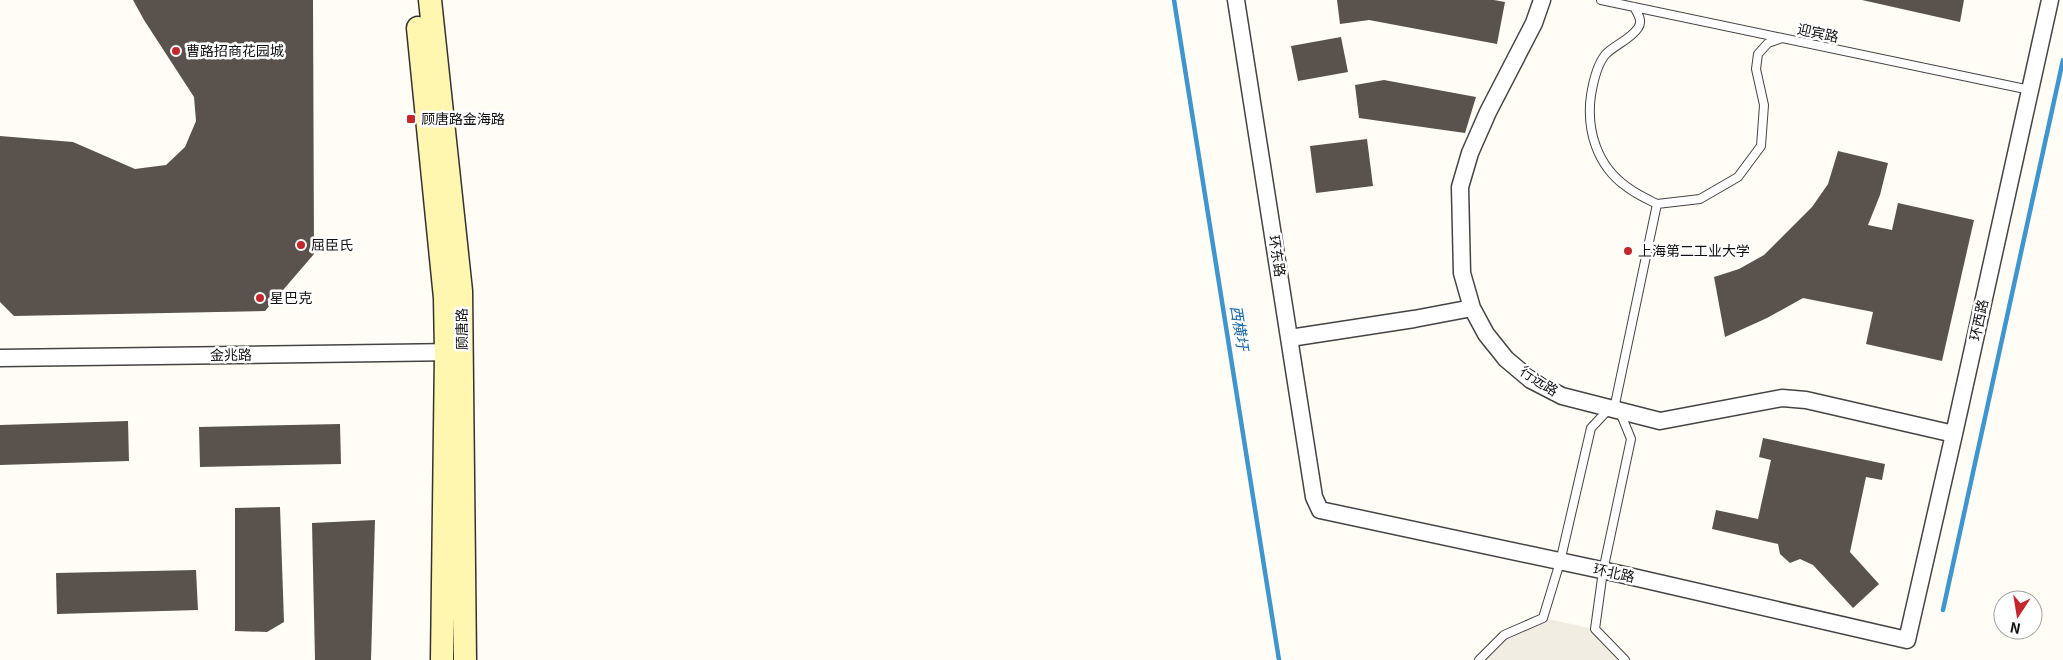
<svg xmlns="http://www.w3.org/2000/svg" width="2063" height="660" font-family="Georgia,'Noto Sans SC',serif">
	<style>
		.plaza { fill: #f1ede2 }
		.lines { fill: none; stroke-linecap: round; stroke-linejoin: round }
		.stream { stroke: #3f96cf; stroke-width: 4.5 }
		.building { fill: #5a524d }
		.service-casing { stroke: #444; stroke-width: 10 }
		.minor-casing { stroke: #444; stroke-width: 19 }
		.secondary-casing { stroke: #333; stroke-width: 25 }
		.service { stroke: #fff; stroke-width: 8 }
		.minor { stroke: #fff; stroke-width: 16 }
		.secondary { stroke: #fff6b0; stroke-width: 22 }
		.poi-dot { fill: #c4262e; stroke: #fff; stroke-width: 2 }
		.labels { text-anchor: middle; stroke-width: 5; stroke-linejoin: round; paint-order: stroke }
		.street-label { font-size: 14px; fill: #111; stroke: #fff }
		.poi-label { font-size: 14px; fill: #111; stroke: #fff; text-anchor: start }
		.water-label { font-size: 15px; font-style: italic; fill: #1768a6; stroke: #fff }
	</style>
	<rect width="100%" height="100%" fill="#fffdf5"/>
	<path class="plaza" d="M1543,618L1595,629L1625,660H1479L1504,635Z"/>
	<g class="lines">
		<path class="stream" d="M1174,0L1279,660
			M1943,610L2063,60"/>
	</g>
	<path class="building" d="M133,0H313L314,254L265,311L14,316L0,302V136L73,142L135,169L166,165L185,147L196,121L194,97L144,20Z
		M1337,0H1494L1505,2L1497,44L1369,20L1340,24Z
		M1862,0H1964L1960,22Z
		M1341,37L1348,72L1298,81L1291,46Z
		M1384,80L1476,97L1465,133L1359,118L1355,85Z
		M1367,139L1373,186L1316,193L1310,146Z
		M1838,151L1888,163L1880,195L1868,225L1892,230L1898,203L1974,220L1942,361L1866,344L1873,312L1803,298L1767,318L1725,337L1714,277L1739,269L1764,255L1812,207L1828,184Z
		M128,421L129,461L0,465V425Z
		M340,424L341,464L200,467L199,427Z
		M1763,438L1885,464L1882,480L1866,477L1850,552L1879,584L1853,608L1813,565L1800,559L1790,563L1780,554L1778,544L1712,529L1716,510L1758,519L1771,460L1759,457Z
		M280,507L284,622L267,632L235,631V508Z
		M375,520L371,660H315L312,523Z
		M196,570L198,610L57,614L56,573Z"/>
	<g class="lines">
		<defs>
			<path id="service" d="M1601,0L2030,90
				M1634,7C1638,14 1643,21 1638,28C1630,40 1614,45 1605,55C1597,65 1593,83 1591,95C1586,130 1597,166 1627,187C1636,194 1647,199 1657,204
				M1614,409L1657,204L1700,199L1738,177L1761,146L1764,105L1756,69L1758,54L1768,43L1782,38
				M1620,412L1631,439L1603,571L1595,629L1625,660
				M1479,660L1504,635L1543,618L1560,562L1591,428L1609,409"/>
			<path id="minor" d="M1236,0L1314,497L1320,510L1620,574L1907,640L1954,434L2050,0
				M1542,0L1534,23L1488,112L1470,153L1460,187L1462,273L1472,308L1486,334L1506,359L1531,380L1562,396L1660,421L1782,398L1806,400L1954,434
				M1290,338L1414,319L1472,308
				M0,358L457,352"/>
			<path id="secondary" d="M430,0L461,291L465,660
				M418,28L445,298L446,353L442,660"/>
		</defs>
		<use href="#service" class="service-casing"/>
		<use href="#minor" class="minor-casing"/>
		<use href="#secondary" class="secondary-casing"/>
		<use href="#service" class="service"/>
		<use href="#minor" class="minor"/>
		<use href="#secondary" class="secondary"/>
	</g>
	<g class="poi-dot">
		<circle cx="176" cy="51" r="5"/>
		<rect x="406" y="114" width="10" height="10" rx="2.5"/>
		<circle cx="301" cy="245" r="5"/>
		<circle cx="1628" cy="251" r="5"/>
		<circle cx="260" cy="298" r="5"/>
	</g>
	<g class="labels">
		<g class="street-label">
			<text transform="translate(1818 33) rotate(12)" y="5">迎宾路</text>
			<text transform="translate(1277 256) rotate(81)" y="5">环东路</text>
			<text transform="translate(1979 320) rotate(-78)" y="5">环西路</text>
			<text transform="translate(462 329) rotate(-91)" y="5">顾唐路</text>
			<text transform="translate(231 355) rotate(-1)" y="5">金兆路</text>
			<text transform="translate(1539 381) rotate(33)" y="5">行远路</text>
			<text transform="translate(1614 573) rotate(12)" y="5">环北路</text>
		</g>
		<g class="poi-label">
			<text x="186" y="56">曹路招商花园城</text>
			<text x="421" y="124">顾唐路金海路</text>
			<text x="311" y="250">屈臣氏</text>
			<text x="1638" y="256">上海第二工业大学</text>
			<text x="270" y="303">星巴克</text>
		</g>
		<g class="water-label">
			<text transform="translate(1239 328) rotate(81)" y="5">西横圩</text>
		</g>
	</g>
	<g transform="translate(2018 615) rotate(192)"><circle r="24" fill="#ffffff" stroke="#a0a0a0"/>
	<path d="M0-4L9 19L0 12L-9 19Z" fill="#c4262e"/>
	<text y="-8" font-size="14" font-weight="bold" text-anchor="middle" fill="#111111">N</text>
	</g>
</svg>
